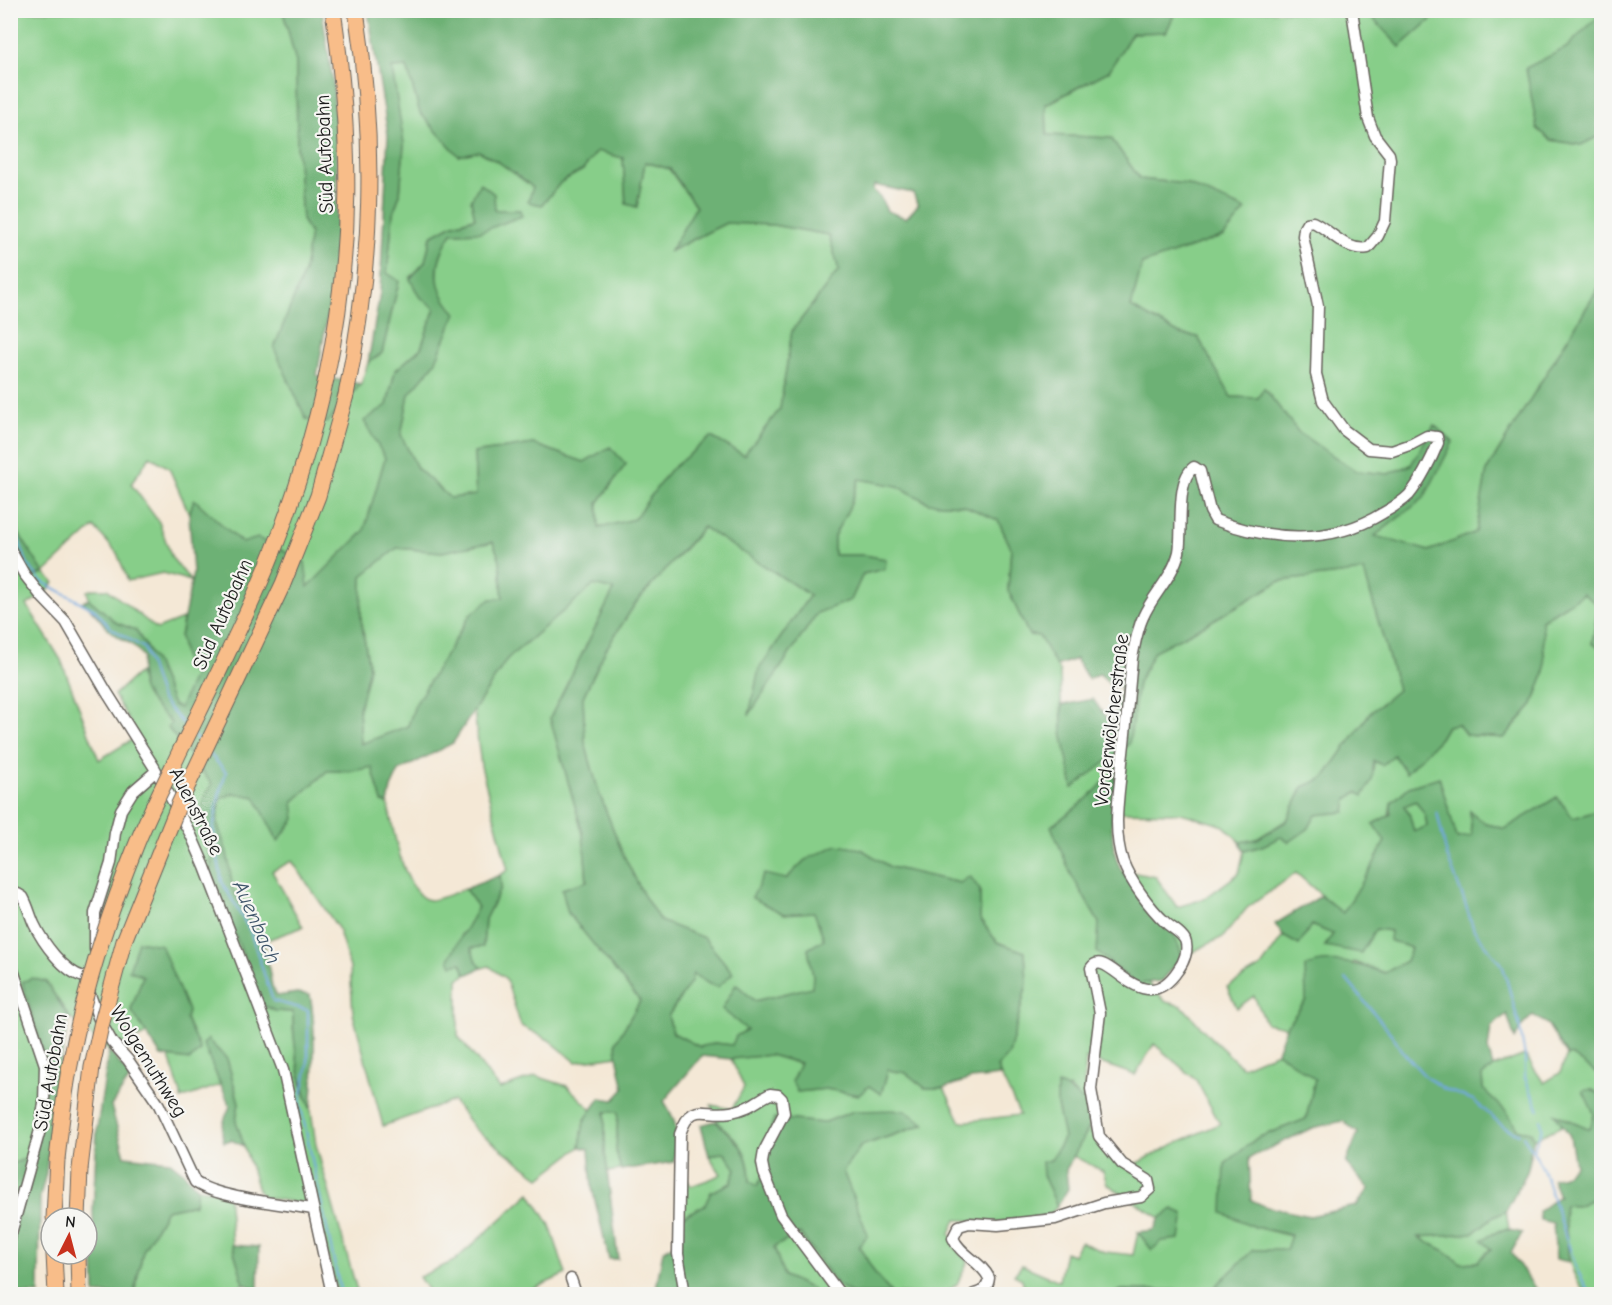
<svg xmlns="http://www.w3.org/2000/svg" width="1612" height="1305" font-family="'Comic Neue',sans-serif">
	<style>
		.green { fill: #87ce89; stroke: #527552; stroke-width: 1.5 }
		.forest { fill: #6db175; stroke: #446648; stroke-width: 1.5; fill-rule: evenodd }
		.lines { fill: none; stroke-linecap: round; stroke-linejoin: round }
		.stream { stroke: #72a8e0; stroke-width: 2 }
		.minor-casing { stroke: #68635d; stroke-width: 13 }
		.highway-casing { stroke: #68635d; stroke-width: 17 }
		.minor { stroke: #fff; stroke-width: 10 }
		.highway { stroke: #f8bd89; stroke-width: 15 }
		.highway-bridge-casing { stroke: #68635d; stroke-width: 17; stroke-linecap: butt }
		.highway-bridge { stroke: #f8bd89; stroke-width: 15 }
		.labels { text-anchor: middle; stroke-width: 4.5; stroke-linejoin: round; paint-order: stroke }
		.street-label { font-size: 20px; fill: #1c1c1c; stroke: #f6f6f2 }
		.water-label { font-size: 21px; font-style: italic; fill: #3e546a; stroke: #f6f6f2 }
	</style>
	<rect width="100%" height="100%" fill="#f6f6f2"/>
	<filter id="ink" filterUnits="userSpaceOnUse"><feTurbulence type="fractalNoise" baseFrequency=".0167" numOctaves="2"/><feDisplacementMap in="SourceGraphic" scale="12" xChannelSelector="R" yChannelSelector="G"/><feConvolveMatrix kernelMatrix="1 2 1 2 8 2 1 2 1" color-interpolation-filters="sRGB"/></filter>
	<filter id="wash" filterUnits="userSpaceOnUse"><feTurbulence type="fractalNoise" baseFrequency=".008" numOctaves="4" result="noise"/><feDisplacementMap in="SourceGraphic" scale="24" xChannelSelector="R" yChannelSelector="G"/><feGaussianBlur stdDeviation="1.35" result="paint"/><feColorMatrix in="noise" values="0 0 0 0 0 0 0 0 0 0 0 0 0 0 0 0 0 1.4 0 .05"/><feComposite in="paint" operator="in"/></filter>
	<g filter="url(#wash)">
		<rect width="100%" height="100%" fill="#f4e8d6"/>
		<path class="green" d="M11,11H283L296,62L297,146L302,220L310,233L304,272L294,301L288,381L361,384L368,363L382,353L399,281L387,273L393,214L400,194L404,144L391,68L407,67L420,113L459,156L479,151L500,163L534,188L529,202L542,205L561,182L583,170L597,151L623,158L626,204L637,207L645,162L669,169L696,207L671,251L726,223L773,225L829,235L839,270L792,331L780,409L744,456L711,437L669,471L635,519L598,528V503L626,464L584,462L533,444L474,453L476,496L450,498L417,468L401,435L409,393L435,363L444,302L437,284L439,261L445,243L452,233L480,232L520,210L495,211L451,225L431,236L425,262L410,278L419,296L435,308L421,348L395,371L387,405L385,458L365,531L308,588L304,562L242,543L194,500L189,514L169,468L150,456L131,484L159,522L172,558L191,581L163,573L128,581L117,553L94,527L44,573L54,582L48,591L27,605L61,660L99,760L138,736L114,695L139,672C143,698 153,705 171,722L168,728L212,784L203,802L200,832L211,856V874L275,1011L293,1012V1029L301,1084L311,1110L316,1145L358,1294H337L315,1203H298L263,1197L258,1190L236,1121L239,1103L227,1059L208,1040L213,1066L220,1085L181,1099V1094L169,1057L190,1060L200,1050L186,1018L188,1011L160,945L129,970L143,976L131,1010L147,1034L109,1051L69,1017L46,982L47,1065L36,1156L11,1164L10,532L15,551L24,543L16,529L11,489Z
			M1176,11H1366L1400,47L1441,11H1601V14L1566,48L1526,69L1538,129L1551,140L1581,145L1601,135V223L1595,224L1601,259V284L1487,470L1476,533L1429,551L1375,537L1435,425L1411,465L1388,474L1356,471L1299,433L1264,388L1258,398L1231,397L1198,337L1180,334L1131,308L1142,264L1224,236L1187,184L1140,179L1111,138L1047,135L1046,105L1109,71L1132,33L1166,32Z
			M859,479L898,486L929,503L963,505L998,520L1011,548L1008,590L1029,635H1039L1060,672L1062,731L1073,787L1135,695L1138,683L1154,651L1203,626L1280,581L1364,571L1398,690L1369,714L1324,778L1303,787L1287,820L1257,839L1240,842L1224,826L1181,813L1114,812L1117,762C1105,788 1075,809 1052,826L1071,874L1099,923L1148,983L1166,1002L1182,1006L1209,1036L1242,1067L1277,1052L1315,1079L1306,1119L1257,1138L1225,1164L1255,1227L1291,1236L1286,1251L1253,1250L1211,1291L1122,1290L1113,1294H1026L1022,1279L1014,1275L1022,1265L1059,1281L1065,1252L1073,1255L1080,1242L1105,1252L1133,1255L1138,1232L1152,1250L1173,1209L1160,1218L1107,1184L1103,1171L1073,1156L1089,1128L1106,1156L1136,1164L1178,1142L1220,1124L1196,1080L1154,1044L1135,1075L1086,1058L1084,1085L1088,1101L1080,1099L1069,1087L1057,1105L1064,1137L1051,1160L1043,1162V1175L1057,1206L1050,1215L1002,1222L956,1220L950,1233L955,1247L968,1261L957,1284L944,1294H892C880,1280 864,1263 859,1244C852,1219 854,1198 843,1171L861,1146L924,1125L854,1111L823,1123L775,1118L764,1173L757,1187L750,1181C750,1166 747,1152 736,1140C723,1124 718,1129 711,1105L732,1109L744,1087L731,1059L770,1055L800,1064L797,1092L826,1089L859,1095L869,1086L881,1094L888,1070L906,1073L925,1088H944L961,1122L1020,1115L997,1067L1009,1054L1027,984L1025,952L997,942L980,919V890L960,883L890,867L861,849L805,860L786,879L752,897L784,914L814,911L824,940L808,949L813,976V987L754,1001L736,985L747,1030L732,1045L715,1043L700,1047L673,1033L668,1016L691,982L693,973L709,984L733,973L703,938L660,921L644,896L622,852L599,793L585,743L583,697L606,649L635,604L704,527L810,595L759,669L750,713L817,613L851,600L863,574L885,569L886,559L864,555H834V536L850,506Z
			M493,542L500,560L503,599L415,705L408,726L361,744L359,709L369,668L361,619L362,576L397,548L442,552Z
			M594,585L614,590L550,718L583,834L587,881L562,889L568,913L640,1001L617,1042V1056L576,1062L549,1040L521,1026L506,979L489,966L482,968L475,959L470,948L483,946L485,919L501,887L500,875L508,870L481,766L474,710L507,659Z
			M94,589H107L157,629L183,619L180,637L194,675L180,708L173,705L155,662L136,630L117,623L89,599L87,591Z
			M1583,594L1599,605L1592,643L1598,647L1601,645V810L1573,818L1557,797L1506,829L1484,823L1470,811L1472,836L1457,838L1439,778L1409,787L1391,803L1385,841L1373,865L1343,914L1296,873L1247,908L1223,937L1182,957L1121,870L1156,877L1177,907L1204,899L1239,873L1244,851L1262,846L1281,836L1308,829L1316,815L1347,800L1357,792L1363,796L1372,780L1373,760L1394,754L1406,772L1440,738L1447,726L1458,724L1466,735L1504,738L1533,704L1545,671L1542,620Z
			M372,767L382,802L388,804C392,824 404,896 429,900C437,900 457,892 465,889L478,906L468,928L461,934V963L466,975L458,979V1036L500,1089L536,1076L567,1086L592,1110L584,1121L580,1147L540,1178L475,1129L453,1101L383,1126L353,1014L350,968L338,928L292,861L272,871L303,927L264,941L233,890L227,853L217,823L220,799L234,793L255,796L278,841L293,802L327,771H352Z
			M1416,801L1425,815L1427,827L1414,832L1409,813L1403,806Z
			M1310,925L1333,934L1325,946L1376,929L1391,931L1389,940L1411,948L1406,961L1385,973L1354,962L1306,1000L1286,1027L1266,1023L1254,996L1237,1008L1227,987L1261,967L1283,936L1299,945Z
			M1525,1055L1544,1083L1560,1073L1567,1055L1573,1056L1601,1076V1095L1590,1129L1556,1114L1564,1125L1534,1139L1531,1132L1518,1130L1507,1112L1483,1090L1482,1076L1493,1067Z
			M605,1112H618L616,1152L621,1170L608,1172L605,1153Z
			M724,1152L736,1168L731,1183L711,1192L705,1205L679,1218L677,1165L691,1186L713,1178L721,1174L709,1156Z
			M197,1188L228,1192L232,1245L244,1284L226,1294H134L143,1251L166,1210L195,1204Z
			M530,1193L550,1225L566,1274L522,1294H430L419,1277L454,1261Z
			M1601,1195V1294H1588C1564,1273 1567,1235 1564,1205L1577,1206Z
			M1506,1211L1509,1229L1500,1230L1482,1240L1491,1248L1477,1262L1461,1263L1445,1251L1416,1237L1473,1233L1492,1218Z
			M800,1233L836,1284L853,1294H815L812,1289L784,1276L774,1247Z"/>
		<path class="forest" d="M283,11H322L333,83L337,150V226L330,300L317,376L361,384L327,423L306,419L274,348L304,272L310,233L302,220L297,146L296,62Z
			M368,11H1176L1166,32L1132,33L1109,71L1046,104L1047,135L1111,138L1140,179L1187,184L1246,210L1224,236L1142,264L1131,307L1180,334L1198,337L1231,397L1258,398L1264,388L1299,433L1356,471L1388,474L1411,465L1434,425L1453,442L1424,498L1375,536L1429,551L1476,532L1487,470L1601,284V645L1598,647L1592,643L1599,605L1583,594L1542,620L1545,671L1533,704L1504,738L1466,735L1458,724L1447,726L1440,738L1406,773L1394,755L1382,765L1374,761L1372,780L1363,796L1357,792L1347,799L1345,812L1316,815L1308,829L1289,842L1281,837L1262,846L1244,851L1240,842L1257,839L1287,821L1303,787L1324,778L1369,714L1398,690L1364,571L1280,581L1203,626L1154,651L1138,683L1129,744L1073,788L1062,731V705L1093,699L1112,726L1121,686L1112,687L1100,674L1088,679L1076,659L1056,666L1039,636L1029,635L1008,590L1011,548L998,520L963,505L929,503L898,486L859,479L850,506L834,536V555H864L886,559L885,569L863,574L851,600L817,613L749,715L759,669L810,595L703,527L635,604L606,649L583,697L585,743L599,793L622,852L644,896L660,921L704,938L733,973L718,987L709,984L693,974L691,982L668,1016L673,1033L700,1047L715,1043L732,1045L736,1036L747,1030L722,1009L736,984L755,1001L812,987L813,976L808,949L824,939L814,912L784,914L752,898L764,874L786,879L805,860L837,845L861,849L890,867L960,883L970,876L980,890V919L997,942L1025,952L1027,983L1009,1054L997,1067L1000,1076L971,1079L944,1088H925L906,1073L888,1070L881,1094L869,1086L859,1095L826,1089L797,1092L792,1081L800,1063L770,1055L731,1059L702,1056L664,1101C680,1127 677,1132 674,1162L621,1170L616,1152L618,1112H605V1153L618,1259H609L592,1188L589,1149L580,1147L584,1121L600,1098L614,1100L624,1089L617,1056L616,1042L640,1001L568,913L562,889L587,881L583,834L550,718L614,590L594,585L507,659L453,743L399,771L391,788L388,804L382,802L372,767L352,771H327L293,802L295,819L278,841L255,797L234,793L220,799L217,823L227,853L233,890L264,941L272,986L277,996L297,993L310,995C317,1030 314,1075 311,1110C299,1079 293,1046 293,1012L275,1011L263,1005L211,874V856L200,832L202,802L212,784L168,728L171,722C148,701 135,690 143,657C131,639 122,642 109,630C99,620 96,611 82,602L89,599L117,623L136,630L155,662L173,705L180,708L194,675L186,666L180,637L193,573L189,514L194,499L242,543L258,538L305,562L308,587L364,531L385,458L364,421L387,405L395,371L421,348L435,308L419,296L410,279L425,262L431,236L451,225L475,218L471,200L480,183L494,194L495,210H520L522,216L480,232L452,233C433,261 431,288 456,313L435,363L409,394L401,435L417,468L450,498L476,495L474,453L533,444L584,462L610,447L626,464L598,503L599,528L634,519L669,471L711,437L744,455L780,409L792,331L839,270L829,235L773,225L726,223L670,251L696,207L670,169L645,162L637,207L626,204L623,158L597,151L583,170L561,182L542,205L528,202L533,187L500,163L479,151L459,156L420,113L407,67L392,68L404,144L400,194L393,214L387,273L399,281L382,353L368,363L380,293L388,135ZM874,185L913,193L918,205L906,218L887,211L880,197L873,190ZM493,542L500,560L503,598L491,599L470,615L415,705L408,726L361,744L359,709L369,668L361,619L362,576L397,548L442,552Z
			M1366,11H1441L1400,47Z
			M1601,14V135L1581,145L1551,140L1537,128L1526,68L1566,48Z
			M10,489L16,529L44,573L32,577L15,551L11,532Z
			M1117,762C1115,793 1105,843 1122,871C1141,901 1174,920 1182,957L1162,981L1136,984L1097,952L1099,923L1071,874L1051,826C1075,809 1105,788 1117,762Z
			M1439,777L1457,838L1472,836L1470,811L1484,823L1505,829L1557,797L1573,818L1601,810V1076L1573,1056L1567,1055L1548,1025L1533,1015L1521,1027L1515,1039L1507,1014L1491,1027L1488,1049L1493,1067L1482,1076L1483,1089L1507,1112L1518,1130L1531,1132L1534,1139L1530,1151V1160L1527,1172L1506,1211L1492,1218L1473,1233L1418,1237L1445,1251L1461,1263L1477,1262L1491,1249L1482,1240C1499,1230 1503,1227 1522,1233L1511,1253L1539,1294H1113L1122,1290L1211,1291L1253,1250H1286L1291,1235L1255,1227L1223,1213L1225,1164L1257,1138L1306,1119L1315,1079L1277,1052L1286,1027L1306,1000L1305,967C1329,955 1361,965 1385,973L1406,961L1411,948L1389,940L1390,931L1376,929L1361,953L1325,946L1333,934L1311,925L1299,945L1283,936L1275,924L1321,896L1343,913L1373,865L1385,841L1373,824L1391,814V803L1409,787ZM1416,801L1425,815L1427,826L1414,832L1409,813L1404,806ZM1343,1121L1358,1133L1346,1163L1369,1189L1356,1206L1310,1216L1267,1207L1251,1200L1249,1158L1312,1128Z
			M500,875L501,887L485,919L483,947L471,948L475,959L482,968L466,975L461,963L452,965L449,959C458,940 469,925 478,907L465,889Z
			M138,941L161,945L188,1011L186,1019L200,1050L190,1060L161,1056L131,1010L143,976L129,970Z
			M32,978L46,982L69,1017L56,1087L46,1173L40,1197L39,1294H11L10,1164L36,1156L47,1065L22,982Z
			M208,1040L227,1059L239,1103L236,1121L244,1146L231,1140L224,1142C219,1130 225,1118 230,1106L203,1044Z
			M109,1051L131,1077L111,1106L125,1156L169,1161L183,1172L197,1188L195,1204L166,1210L143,1251L134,1294H95L93,1212L97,1128Z
			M1057,1085C1075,1089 1073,1098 1088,1101L1089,1128L1066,1170L1068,1189L1057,1206L1043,1175L1042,1162L1051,1160L1064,1137L1057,1105Z
			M1591,1089L1601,1095V1195L1577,1206L1564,1205L1569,1262L1556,1259L1553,1223L1540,1220L1539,1211L1559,1196L1552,1179L1564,1176L1575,1165L1570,1136L1555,1114L1590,1129L1594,1114L1583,1091Z
			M904,1110L925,1124L861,1146L843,1171L868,1235L859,1246L876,1275L892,1294H853L836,1284L800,1233L774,1247L784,1276L812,1289L815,1294H655L663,1251L676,1243L679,1218L705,1205L711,1192L731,1183L736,1169L724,1152L709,1156L701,1125L715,1121C738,1141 749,1150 750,1181L757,1186L764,1173V1151L774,1118L823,1123L854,1111Z
			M1173,1209L1184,1214L1180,1239L1162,1241L1152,1250L1138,1232L1154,1230L1160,1218Z
			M232,1245L259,1247L258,1290L244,1284Z"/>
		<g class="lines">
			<path class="stream" d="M10,515L27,563L41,581L95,610L111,628L144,648L161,699L186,727
				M193,735L201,744
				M209,753L226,772L219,796L213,829L222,882L250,931L273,1001L308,1010V1064L300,1103L341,1294
				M1437,812L1447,856L1464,900L1474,930L1503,967L1519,1024L1525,1056V1078L1539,1110
				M1346,979L1392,1035L1401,1050L1424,1075L1444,1089L1473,1100L1504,1127L1519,1134
				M1541,1120L1542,1128L1533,1151L1543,1169L1577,1270L1590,1294
				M1523,1136L1533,1151"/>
		</g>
	</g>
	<g filter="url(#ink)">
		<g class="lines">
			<defs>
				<path id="minor" d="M10,549L24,574L42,597L66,622L106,691L154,767L191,835L205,867L283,1070L332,1294
					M10,895L18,894L23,897C28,906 30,915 34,924C43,943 64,972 84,977
					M95,950V913L111,863L115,833L121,810L133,791L156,771
					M10,961L45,1065L44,1103L40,1130L10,1237
					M88,989L98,1017L112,1042L128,1060L159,1105L195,1182C216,1198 283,1204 312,1209
					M571,1279L576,1294
					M685,1294L678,1254L680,1134C692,1099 705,1117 731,1112C751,1108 754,1102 770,1094L778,1095L782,1099L784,1113L764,1151L762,1163L764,1173L781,1215L840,1294
					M974,1294C983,1292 988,1288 989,1278C981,1261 960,1255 953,1238L959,1226L969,1223L998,1225L1055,1219L1104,1203L1141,1197L1150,1189L1148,1180L1122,1164L1099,1136L1091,1089L1100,1013L1091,968C1107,944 1142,1024 1178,970C1184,962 1189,950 1185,940C1181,932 1171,928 1165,922C1150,908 1130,881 1123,862C1112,830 1119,795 1122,762C1126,727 1129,693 1132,658C1135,644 1137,630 1143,617C1153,594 1173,577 1179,552C1183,531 1175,480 1194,467L1200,471L1210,511L1215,520C1270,541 1331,545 1383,513C1392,508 1402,502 1409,495C1420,482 1432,458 1438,443L1437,437L1427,436L1412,444L1392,451L1369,449L1344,430L1323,401L1316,374L1318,306L1303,236L1304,228L1307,223L1313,222C1332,231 1345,252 1368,248L1378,236L1385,221L1390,159L1389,154L1375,136L1368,118L1352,10"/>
				<path id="highway" d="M326,379C353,251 352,140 333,10
					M346,395C373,263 376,143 356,10
					M54,1218L57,1159
					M78,1218L80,1169
					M54,1254L56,1294
					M78,1254L79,1294"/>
			</defs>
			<use href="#minor" class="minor-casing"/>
			<use href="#highway" class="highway-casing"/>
			<use href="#minor" class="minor"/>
			<use href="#highway" class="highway"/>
			<defs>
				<path id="highway-bridge" d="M57,1159C61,1126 64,1093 71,1060C85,987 108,916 135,848C148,815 164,785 179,753C209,692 240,631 266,569C292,507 311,444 326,379
					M80,1169L92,1067L101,1026L124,941L179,804L283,584L318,496L346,395"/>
			</defs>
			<use href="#highway-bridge" class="highway-bridge-casing"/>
			<use href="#highway-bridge" class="highway-bridge"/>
		</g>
	</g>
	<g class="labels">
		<g class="street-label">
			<text transform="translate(324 154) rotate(-92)" y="7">Süd Autobahn</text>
			<text transform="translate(222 614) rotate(-66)" y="7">Süd Autobahn</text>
			<text transform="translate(1111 720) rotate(-83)" y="7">Vorderwölcherstraße</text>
			<text transform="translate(197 811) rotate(63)" y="7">Auenstraße</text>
			<text transform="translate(149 1061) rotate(58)" y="7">Wolgemuthweg</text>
			<text transform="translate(50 1072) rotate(-80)" y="7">Süd Autobahn</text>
		</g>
		<g class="water-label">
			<text transform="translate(257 922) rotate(66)" y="7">Auenbach</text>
		</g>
	</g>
	<rect width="1612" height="1305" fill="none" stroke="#f6f6f2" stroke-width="36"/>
	<g transform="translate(69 1236) rotate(6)"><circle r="28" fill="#f6f6f2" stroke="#9f9f9c" stroke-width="1.5"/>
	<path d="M0-4.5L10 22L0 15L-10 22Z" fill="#c8321e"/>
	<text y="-9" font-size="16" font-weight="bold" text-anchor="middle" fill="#1c1c1c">N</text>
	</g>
</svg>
